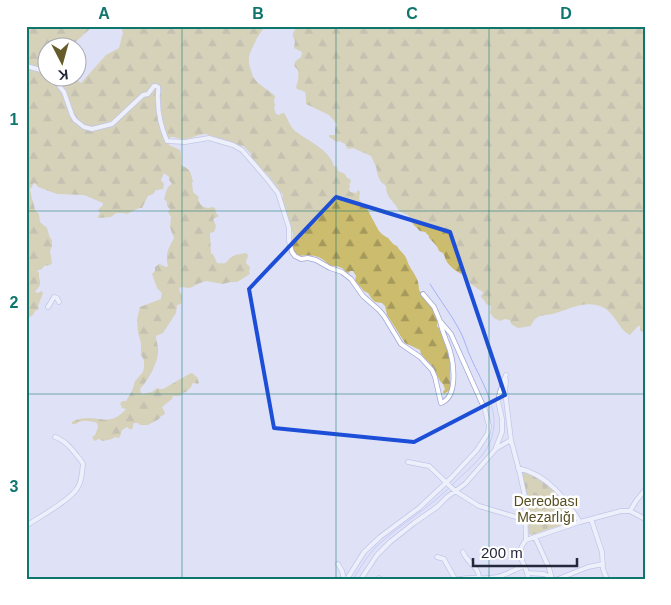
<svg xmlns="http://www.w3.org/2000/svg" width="671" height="605" font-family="Helvetica,sans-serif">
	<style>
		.forest { fill: url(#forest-firs) }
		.cemetery { fill: url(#cemetery-stones) }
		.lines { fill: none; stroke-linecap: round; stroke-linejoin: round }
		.stream { stroke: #a7b0fb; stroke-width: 1 }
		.minor-casing { stroke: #9fa5d6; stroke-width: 5.5 }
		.minor { stroke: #fff; stroke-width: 4 }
		.marked { fill: none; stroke: #1d4ed8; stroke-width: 4; stroke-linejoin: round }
		.grid { fill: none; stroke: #0f766e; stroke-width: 1; stroke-opacity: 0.55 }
		.labels { text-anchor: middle; stroke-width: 5; stroke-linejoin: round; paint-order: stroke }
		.park-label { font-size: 14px; fill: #574e20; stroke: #fff }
		.neatline { fill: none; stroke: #0f766e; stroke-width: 2 }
		.grid-label { font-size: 16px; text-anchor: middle; font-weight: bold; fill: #0f766e }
	</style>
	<defs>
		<pattern id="forest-firs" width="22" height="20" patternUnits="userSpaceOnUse" patternTransform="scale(1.25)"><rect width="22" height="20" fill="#ccbc6e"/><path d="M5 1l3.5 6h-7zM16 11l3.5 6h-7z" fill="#a5995b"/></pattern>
		<pattern id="cemetery-stones" width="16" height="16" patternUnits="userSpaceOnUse" patternTransform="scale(1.25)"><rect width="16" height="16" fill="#ccbc6e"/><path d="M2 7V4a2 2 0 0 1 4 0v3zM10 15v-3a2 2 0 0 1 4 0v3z" fill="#a5995b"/></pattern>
	</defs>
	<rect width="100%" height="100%" fill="#dfe2f7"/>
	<path class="forest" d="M26,26H91L92,27L70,47L48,48V78H74L81,83L106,55L119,48L123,33L121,26H265L257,38L250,53L249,57V64L253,77L258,83L274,95L275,97L274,101L275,105L274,108L276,114L279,115L282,113H284C288,119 290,126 295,131C308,141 329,149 334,166L337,167L338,171L345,174L347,178L350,179L351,182L349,184L350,186L349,189L350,192L356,193L358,190L360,192L359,199L363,205L366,206C370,215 374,222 379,231C381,234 385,236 388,238C392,242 392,244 397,246C399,250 402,252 405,256C407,259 408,264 410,267C415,275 419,280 419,290L433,306L438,318L437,326L443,334L446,341L450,363V390L444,394L443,392L445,389L443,384L440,381L433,367L421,354L420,350L405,343L387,315L385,306L382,303L375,302L372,299L368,293L364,291L355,281L356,276L353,271H350L349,273L346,272C342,266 336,266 330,266C321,255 311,254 298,256L294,252L292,244L293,233L285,216L282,198L283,195L267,174L260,169V166H257C255,162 251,159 251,154C249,152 245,147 243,146C241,145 240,146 239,145C230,142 222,138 212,137C209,136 208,134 205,134C193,135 187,143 174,137H170L169,139V145L180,150L181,155V165C191,170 190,171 193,181L192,183L193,192L199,197L198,199C200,206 206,210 212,207L215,208L216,213L219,216L213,219L216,226L214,232L210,233L211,254H213L217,263C230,264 224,262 233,256C237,254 242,254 246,253L248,255C247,263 243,261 250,267L249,272L250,274L237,282H230L223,284L206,281L200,283L190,288L181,287L179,289L182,297L181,304L177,305L176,313L163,333L156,336C156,342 159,347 158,353C158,363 147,382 140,389L141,393L142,394L152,392L157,388L160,389H163L189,374L192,373L197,377L199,383L197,384L195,383H193L191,387L186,392L182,393L180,396H173L172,399L162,407L165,413L164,415L161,416L159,419L148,425H140L138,423H134L133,425V427L131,430L127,427L122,430L120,436L119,438L115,437L112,439L103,441L99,439L94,441L92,437L95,435L98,427L97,423C90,421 82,419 76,424H72V422C94,410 107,431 126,409L122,408L120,403L123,401H126L132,391L135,381L143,372L144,367V360L141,355V343L138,332L137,320L140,307L161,299L162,293L157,288L152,274L155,271V267L159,264L166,267L168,266C165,254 168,249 174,238L170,227L171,217L168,212L170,209L167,206V202L164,199C166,193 166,187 172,184L169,180V177L164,173L161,180L164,184L163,189L156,190L153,194L148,196L142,208H139L127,214L123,213H116L111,217L98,218V216L100,213L98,210L103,205V203L84,195L57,194L38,187L35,183L33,184L32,187L30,189C31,197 34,203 35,210L39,214L40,222L47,228L50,238L52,240V246L50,251L52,263L50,265L44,266C42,269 42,270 37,270L39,273V278L40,280V285L35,292L38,293L41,291L43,293L38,306L39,309L35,311L33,315L26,319Z
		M295,26H645V334L640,330V326H638C635,330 633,331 630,335C620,331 616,316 606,309C588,298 570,309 553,314C548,315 541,315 538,317C534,319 532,323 531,326L518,328L511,324L510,320L505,319L500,321L494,318L490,313L491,306L486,304L484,300L481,297V295L483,294L482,291C476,289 473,284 467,282L464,275C458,273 450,267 447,262C445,259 445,256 443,253L439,251C437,245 434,243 429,238V236L425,232L420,231L413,224L408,215L399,211C394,200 386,199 386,186L381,182L378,176L376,167L371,156L353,148L348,149L345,144L339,141L337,142L329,137V135H335V129L337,124L329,115L306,104C306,100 306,96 305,92L303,91L297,89L296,87C298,83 299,75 298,70C297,69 296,68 295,67C293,62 297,60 301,57L302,52L294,48L295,41C293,37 291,35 295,30Z"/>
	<path class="cemetery" d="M525,470L549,485L561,497L577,520L531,535L529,534L522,472Z"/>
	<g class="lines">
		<path class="stream" d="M430,284C440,300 453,317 461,333C465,341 467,350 471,358C482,383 503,414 490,442C483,459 465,472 452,485
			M353,579C361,567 368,554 379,544C402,524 427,509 449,488"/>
		<defs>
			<path id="minor" d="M26,66L41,70L48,74
				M53,78L64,92L72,115L75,120L84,127L92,129L112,124L143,95L148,94L154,86H156L158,87C159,92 157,95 158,100C158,115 161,127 167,141L185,142L209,138L233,145L242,150L267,179L278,193L289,228V241L292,252L295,256L301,259L308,258L316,260L330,268L342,272L351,279L363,296L379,310L384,316L401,344L420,357L432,370L435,377L441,403C458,397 454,365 450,351C447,341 442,332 440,321
				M48,307L54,297L57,298L59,302
				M506,380L505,391L511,440L520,474L525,497L526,540
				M497,448L511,440
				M408,462L429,466L455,491L479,506L526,520
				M518,468C548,475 565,498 580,522
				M630,511L636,501L645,490
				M591,519L602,552L603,569L607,579
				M26,526C39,517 71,500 78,487C82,481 82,471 83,464L82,462C74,452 67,441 55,437
				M535,537L549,568L552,579
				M463,552C467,563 480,567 479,579
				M437,557L444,559L455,579
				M338,564L342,571L344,579
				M528,573L544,574L551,577
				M379,578V579
				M347,579L364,552L380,537L419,508L451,478L477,450L488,433L489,426L485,410L451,334L440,321L434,307L423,294
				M361,579L377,555L390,542L414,523L437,507L447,497L465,484L495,450L502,432V419L498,401L500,392L506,375
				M460,579C472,576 485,580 497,577C506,575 515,569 524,566
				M528,579C528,563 512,557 526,540L580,522L621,511H630L645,519
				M558,579L588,567L603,564"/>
		</defs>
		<use href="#minor" class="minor-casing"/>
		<use href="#minor" class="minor"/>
	</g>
	<path d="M0 0H671V605H0ZM336,197L450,232L505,395L414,442L274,428L249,289Z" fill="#dfe2f7" fill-opacity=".55" fill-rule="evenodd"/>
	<path class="marked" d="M336,197L450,232L505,395L414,442L274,428L249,289Z"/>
	<path class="grid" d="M182,26V579M336,26V579M489,26V579M26,211H645M26,394H645"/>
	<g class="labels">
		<g class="park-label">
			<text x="546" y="506">Dereobası<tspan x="546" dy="16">Mezarlığı</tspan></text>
		</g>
	</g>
	<rect width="671" height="605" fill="none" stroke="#ffffff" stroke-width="55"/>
	<g transform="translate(62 62) rotate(174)"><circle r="24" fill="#ffffff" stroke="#a8a9b0"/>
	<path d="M0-4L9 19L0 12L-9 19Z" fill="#665c29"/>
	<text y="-8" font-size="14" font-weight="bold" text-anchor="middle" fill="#25273a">K</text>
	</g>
	<path d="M473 558v8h104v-8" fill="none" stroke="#25273a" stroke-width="2.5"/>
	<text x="481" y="558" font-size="15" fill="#25273a" stroke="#ffffff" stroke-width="4" paint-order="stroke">200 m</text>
	<rect x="28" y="28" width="616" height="550" class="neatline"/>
	<g class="grid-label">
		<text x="104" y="19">A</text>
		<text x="258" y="19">B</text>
		<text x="412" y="19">C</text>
		<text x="566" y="19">D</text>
		<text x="14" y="125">1</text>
		<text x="14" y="308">2</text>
		<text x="14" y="492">3</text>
	</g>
</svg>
